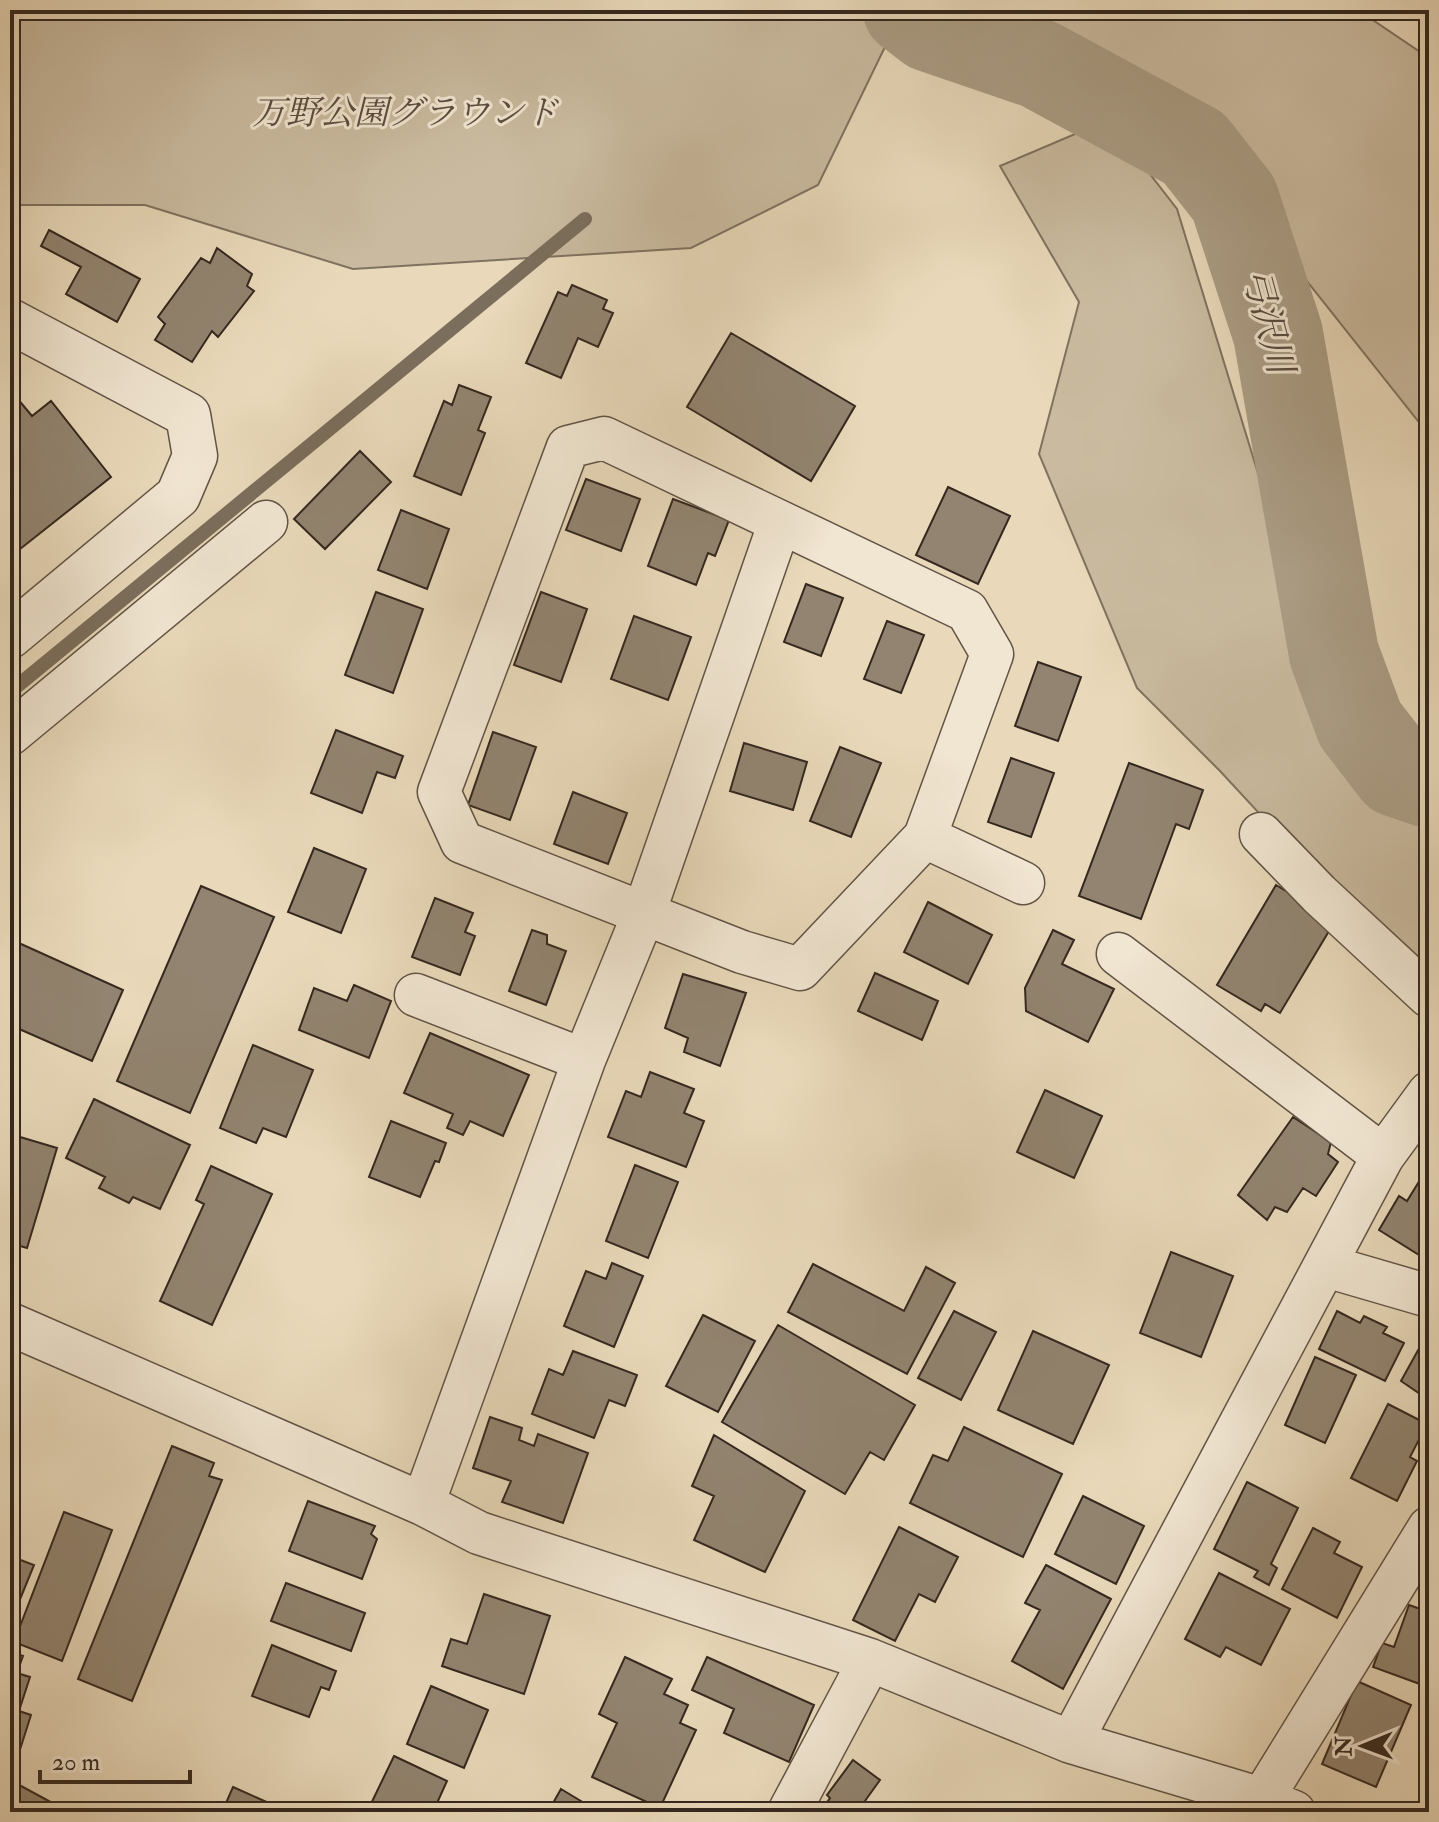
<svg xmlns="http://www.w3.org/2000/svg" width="1439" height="1822" font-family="'IM FELL Double Pica','Noto Serif JP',serif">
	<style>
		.green { fill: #cabba0; stroke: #7f7260; stroke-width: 2 }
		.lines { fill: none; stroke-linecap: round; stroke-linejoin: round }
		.stream { stroke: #7b6e5c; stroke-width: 14 }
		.river { stroke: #ab9d85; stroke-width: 90 }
		.building { fill: #928470; stroke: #34281f; stroke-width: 2 }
		.minor-casing { stroke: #615446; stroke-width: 45 }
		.tertiary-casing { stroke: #615446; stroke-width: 47 }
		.minor { stroke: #f1e6d2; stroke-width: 42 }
		.tertiary { stroke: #f1e6d2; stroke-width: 44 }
		.labels { text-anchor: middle; stroke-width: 6; stroke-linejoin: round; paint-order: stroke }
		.park-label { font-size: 34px; font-style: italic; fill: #5a4d3f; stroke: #f1e6d2 }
		.water-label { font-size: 36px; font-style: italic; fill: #584b3e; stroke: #f1e6d2 }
	</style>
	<rect width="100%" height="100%" fill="#e9d9ba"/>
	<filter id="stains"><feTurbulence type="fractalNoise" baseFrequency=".0025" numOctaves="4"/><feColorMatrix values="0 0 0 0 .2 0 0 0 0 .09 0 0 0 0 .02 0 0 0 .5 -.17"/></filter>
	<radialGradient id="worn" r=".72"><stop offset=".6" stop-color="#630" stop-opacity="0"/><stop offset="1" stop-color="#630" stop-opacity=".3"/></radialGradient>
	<path class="green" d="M10,10H1358L1429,58V415L1418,421L1194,139L898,20L818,185L691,248L353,269L145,205H10Z
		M1108,120L1177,209L1272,519L1326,667L1378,770L1429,774V991L1422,989L1220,771L1137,688L1039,454L1079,302L1000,166Z"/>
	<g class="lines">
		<path class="stream" d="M10,692L585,219"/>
		<path class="river" d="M908,10L930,27L1039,64L1194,148L1234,199L1278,334L1334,654L1360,724L1397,772L1429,783"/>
	</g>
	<path class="building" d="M49,230L140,279L117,322L66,294L81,267L41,246Z
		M217,248L252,274L247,286L254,291L218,337L212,331L192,362L155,340L165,324L158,317L201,258L210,263Z
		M572,285L607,300L603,309L613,313L598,347L578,338L561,378L526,363L558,292L567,296Z
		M731,333L855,406L811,481L687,407Z
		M459,385L491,397L478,430L485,433L461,495L414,476L444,401L452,405Z
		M17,398L32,416L51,401L111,477L10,557V404Z
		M360,451L391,482L325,549L294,519Z
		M586,479L640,499L621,551L566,530Z
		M948,487L1010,516L978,584L916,555Z
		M673,499L729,520L715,556L708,553L696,585L648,566Z
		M401,510L449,529L427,589L378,570Z
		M806,584L843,598L821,656L784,642Z
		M376,592L423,609L393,693L345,675Z
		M541,592L587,609L561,682L514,665Z
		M634,616L691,637L668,700L611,679Z
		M887,621L924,635L901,693L864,679Z
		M1038,662L1081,677L1058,741L1015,726Z
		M336,730L403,756L395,778L377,772L362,813L311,793Z
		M493,732L536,747L510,820L468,805Z
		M744,743L807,762L793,810L730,791Z
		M840,747L881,763L851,837L810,821Z
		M1011,758L1054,773L1031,837L988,822Z
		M1129,763L1203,790L1189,829L1176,824L1141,919L1079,896Z
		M573,792L627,813L608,864L554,844Z
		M314,848L366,869L341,933L288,912Z
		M1276,885L1335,921L1280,1013L1265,1004L1261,1011L1217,985Z
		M201,886L274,917L190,1113L117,1081Z
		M435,898L473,913L465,932L475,936L460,975L412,957Z
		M928,902L992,935L968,984L904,952Z
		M532,930L547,935V944L566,951L546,1005L509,991Z
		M1053,930L1074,940L1062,964L1114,989L1088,1042L1026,1011L1025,988Z
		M10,939L123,990L92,1061L10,1025Z
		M875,973L938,1001L922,1040L858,1011Z
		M683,974L746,993L720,1066L684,1052L688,1038L665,1028Z
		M354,985L391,1001L369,1058L299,1030L314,988L347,1001Z
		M430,1033L529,1075L503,1136L470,1121L463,1135L447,1128L453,1114L404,1093Z
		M253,1045L313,1070L286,1137L263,1128L256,1143L220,1128Z
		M650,1072L694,1089L684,1113L704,1121L686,1167L608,1137L626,1091L641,1097Z
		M1045,1090L1102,1116L1074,1178L1017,1152Z
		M94,1099L190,1145L160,1209L133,1197L129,1203L99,1188L105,1177L66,1158Z
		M1293,1117L1331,1142L1328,1154L1338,1162L1316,1196L1303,1188L1287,1212L1275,1207L1267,1220L1238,1195Z
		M391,1121L446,1143L439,1162L435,1161L420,1197L369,1177Z
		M10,1134L57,1148L27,1248L10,1243Z
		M635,1165L678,1182L648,1258L606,1241Z
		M211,1166L272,1194L212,1325L160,1301L204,1204L196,1200Z
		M1428,1167L1429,1249L1424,1258L1379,1230L1399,1196L1407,1201Z
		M1171,1252L1233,1276L1201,1357L1140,1333Z
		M612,1263L643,1276L614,1347L564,1326L586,1271L606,1279Z
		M813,1264L904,1311L926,1267L955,1283L907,1374L788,1312Z
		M954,1311L996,1332L961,1400L918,1378Z
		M1337,1311L1360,1323L1364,1316L1387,1327L1383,1333L1404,1343L1385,1381L1319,1349Z
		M703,1315L755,1341L718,1412L666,1386Z
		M778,1325L915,1405L884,1460L870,1452L845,1494L722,1422Z
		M1033,1331L1109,1365L1073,1444L998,1410Z
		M1426,1336L1429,1337V1400L1401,1381Z
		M573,1351L637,1375L625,1406L609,1400L594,1438L532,1414L549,1369L563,1375Z
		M1315,1357L1356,1375L1325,1443L1285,1425Z
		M1388,1404L1427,1424L1410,1457L1417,1461L1397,1501L1351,1478Z
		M490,1417L522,1428L519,1440L534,1446L538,1434L588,1453L563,1523L502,1502L511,1481L473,1468Z
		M964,1427L1062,1474L1023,1557L910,1503L933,1455L948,1461Z
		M714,1435L805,1491L765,1572L694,1540L714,1496L692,1486Z
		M172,1446L214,1463L209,1476L222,1480L132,1701L78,1679Z
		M1247,1482L1298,1508L1271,1564L1277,1568L1269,1585L1254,1577L1258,1571L1214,1549Z
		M1083,1496L1144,1526L1116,1584L1055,1554Z
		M308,1501L375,1526L371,1534L377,1539L362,1579L289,1551Z
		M64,1512L112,1530L62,1661L14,1642Z
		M899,1527L958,1557L935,1602L919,1594L895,1641L853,1620Z
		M1313,1528L1340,1542L1334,1553L1362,1567L1337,1618L1282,1589Z
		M10,1556L34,1565L14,1614L10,1612Z
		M1046,1565L1111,1599L1063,1689L1012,1661L1040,1610L1025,1603Z
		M1219,1573L1290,1609L1261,1665L1226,1647L1220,1657L1185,1639Z
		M286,1583L365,1613L351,1651L271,1621Z
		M484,1594L550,1616L524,1694L442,1666L451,1639L467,1644Z
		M1409,1605L1429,1612L1428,1687L1373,1667L1382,1643L1394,1647Z
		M272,1645L336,1671L329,1690L321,1687L309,1717L252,1696Z
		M10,1652L23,1656L17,1673L30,1677L19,1711L31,1715L17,1759L10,1757Z
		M625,1657L672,1679L664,1694L688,1705L680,1723L696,1730L660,1808L592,1777L617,1723L599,1714Z
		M707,1657L814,1705L789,1762L724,1733L734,1709L692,1690Z
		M1357,1681L1411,1705L1376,1787L1322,1764Z
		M431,1686L488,1710L464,1768L407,1744Z
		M394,1756L447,1781L433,1812H367Z
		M853,1760L880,1780L857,1812H820L830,1798L827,1795Z
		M10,1780L69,1812H10Z
		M233,1787L289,1812H222Z
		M561,1789L599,1812H548Z"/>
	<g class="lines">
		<defs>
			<path id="minor" d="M604,438L967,611L992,654L925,837L800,969L742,952L462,842L439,792L568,447Z
				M10,734L266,522
				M1261,834L1319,894L1429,996
				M925,837L1023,883
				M416,995L584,1060
				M1383,1156L1429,1093
				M1326,1266L1429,1296
				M10,1324L423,1504L479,1533L870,1660L1071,1742L1262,1799L1294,1812
				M423,1504L584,1060L644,913L780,522
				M1071,1742L1383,1156L1118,954
				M1262,1799L1429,1528
				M789,1812L870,1660"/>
			<path id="tertiary" d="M10,321L188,415L195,456L178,496L10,636"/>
		</defs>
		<use href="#minor" class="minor-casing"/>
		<use href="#tertiary" class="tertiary-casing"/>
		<use href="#minor" class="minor"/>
		<use href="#tertiary" class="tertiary"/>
	</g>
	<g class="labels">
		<g class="park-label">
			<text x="405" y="124">万野公園グラウンド</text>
		</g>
		<g class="water-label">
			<text transform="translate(1269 320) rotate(75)" y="13">弓沢川</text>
		</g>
	</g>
	<rect width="1439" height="1822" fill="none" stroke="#e9d9ba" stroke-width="40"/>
	<rect x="12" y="12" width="1415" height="1798" fill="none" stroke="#34281f" stroke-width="4"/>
	<rect x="20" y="20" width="1399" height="1782" fill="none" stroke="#34281f" stroke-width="2"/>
	<g transform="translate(1363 1746) rotate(269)" stroke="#f1e6d2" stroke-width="6" paint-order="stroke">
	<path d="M0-6L14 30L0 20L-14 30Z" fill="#34281f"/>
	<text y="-12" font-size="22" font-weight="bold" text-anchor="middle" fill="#34281f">N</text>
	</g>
	<path d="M40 1770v12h150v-12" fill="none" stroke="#34281f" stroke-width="4"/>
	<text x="52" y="1770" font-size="24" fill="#34281f" stroke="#f1e6d2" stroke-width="6" paint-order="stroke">20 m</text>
	<rect width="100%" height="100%" filter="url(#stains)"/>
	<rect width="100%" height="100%" fill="url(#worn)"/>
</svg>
